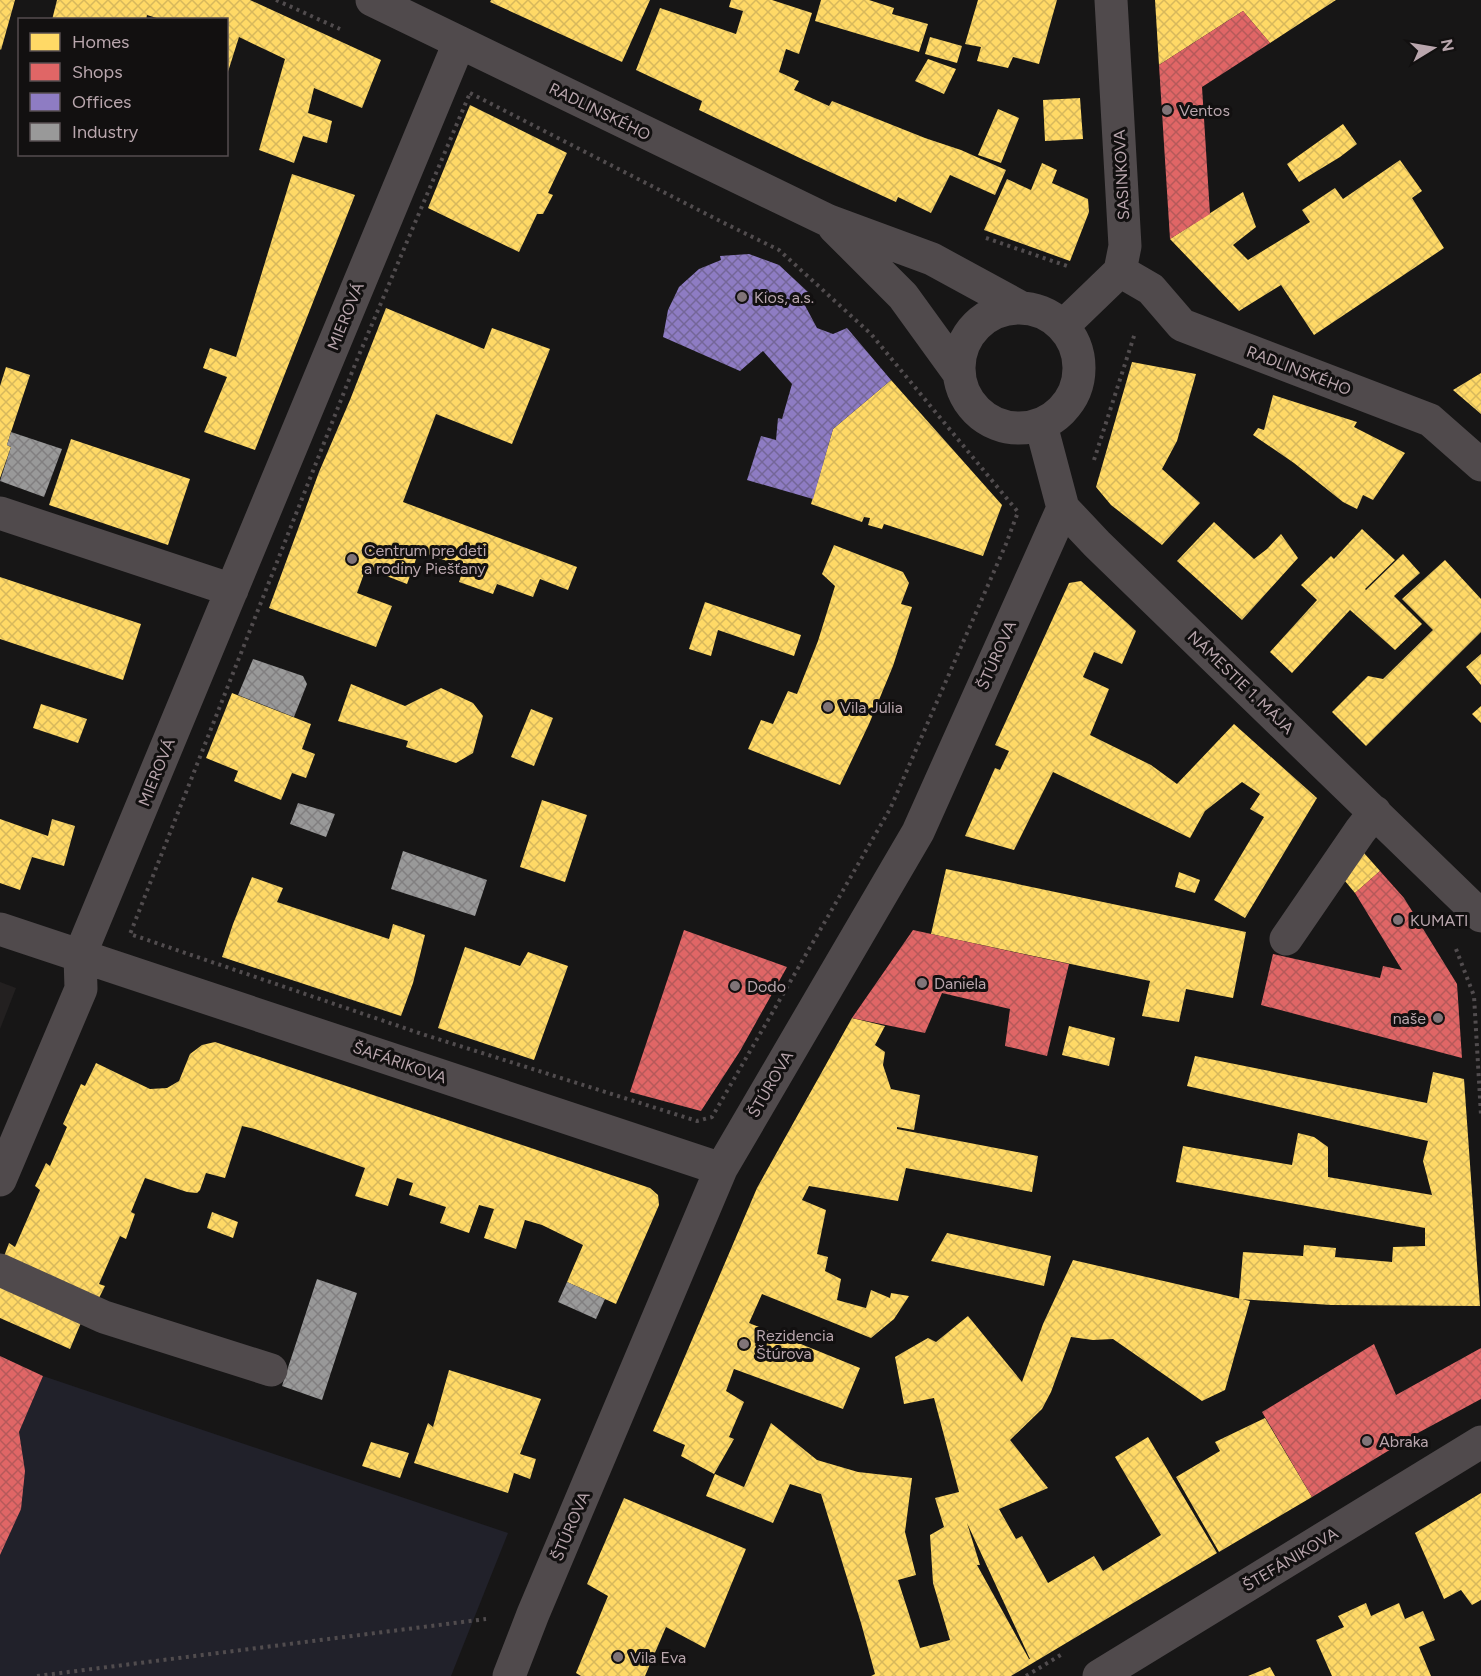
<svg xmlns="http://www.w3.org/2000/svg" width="1481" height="1676" font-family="Figtree,sans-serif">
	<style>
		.built { fill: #232020 }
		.green { fill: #21212a }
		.homes { fill: url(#homes-cross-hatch); fill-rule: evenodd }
		.shops { fill: url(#shops-cross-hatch) }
		.offices { fill: url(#offices-cross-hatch) }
		.industry { fill: url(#industry-cross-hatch) }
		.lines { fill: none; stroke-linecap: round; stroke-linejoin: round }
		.path { stroke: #514c4e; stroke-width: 4; stroke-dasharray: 3 4.5; stroke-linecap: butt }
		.minor { stroke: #504a4c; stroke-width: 33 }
		.poi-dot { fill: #807478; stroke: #121010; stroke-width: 2 }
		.labels { text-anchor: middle; stroke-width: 6; stroke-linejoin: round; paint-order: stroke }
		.poi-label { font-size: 16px; fill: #b9a6ad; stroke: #121010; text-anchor: start }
		.street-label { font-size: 16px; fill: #b9a6ad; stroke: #121010 }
	</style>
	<defs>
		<pattern id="homes-cross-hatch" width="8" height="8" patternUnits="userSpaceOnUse" patternTransform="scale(1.5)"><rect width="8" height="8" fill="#ffd966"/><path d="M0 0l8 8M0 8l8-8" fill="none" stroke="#d7b85c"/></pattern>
		<pattern id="shops-cross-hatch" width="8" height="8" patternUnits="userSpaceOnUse" patternTransform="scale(1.5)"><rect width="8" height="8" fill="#e06666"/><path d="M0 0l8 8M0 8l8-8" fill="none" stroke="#b6595a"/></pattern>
		<pattern id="offices-cross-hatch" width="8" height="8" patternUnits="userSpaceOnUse" patternTransform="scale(1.5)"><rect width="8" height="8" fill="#8e7cc3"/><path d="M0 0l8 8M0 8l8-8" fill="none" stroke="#746698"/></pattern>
		<pattern id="industry-cross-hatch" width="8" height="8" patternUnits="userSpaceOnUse" patternTransform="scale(1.5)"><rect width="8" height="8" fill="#999"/><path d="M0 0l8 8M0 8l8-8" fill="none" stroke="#817f80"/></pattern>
	</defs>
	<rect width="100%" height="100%" fill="#171616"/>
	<path class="built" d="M0,982L16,988L0,1029Z"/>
	<path class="green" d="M43,1376L508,1533L451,1676H0V1555L19,1432Z"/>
	<path class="homes" d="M0,0H15L1,50L0,49Z
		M57,0H250L381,60L362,108L314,88L308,113L332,121L327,143L303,136L294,163L259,150L285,59L239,37L226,78V20H163L147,15L146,20H52Z
		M491,0H650L622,62L490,2Z
		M731,0H772L812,13L799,54L786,49L779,72L799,81L794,90L829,106L832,101L925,138L961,150L1006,170L995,195L950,175L931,213L898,197L896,202L804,160L699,110L702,101L636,70L660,8L736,34L743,11L729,7Z
		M821,0H869L894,8L892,14L928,24L919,52L815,21Z
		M978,0H1057L1039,64L1013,57L1008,68L977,61L981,47L965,44Z
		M1155,0H1336L1270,43L1243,11L1159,65Z
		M930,37L962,46L957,63L925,54Z
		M928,59L956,69L944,94L915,81Z
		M1080,98L1083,139L1045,141L1043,100Z
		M470,105L567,153L548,193L553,195L543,214H537L519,252L428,208Z
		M998,109L1019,118L1001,163L978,155Z
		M1343,124L1357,144L1340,157L1299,182L1287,164Z
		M1400,160L1422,191L1412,198L1444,248L1314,335L1281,285L1239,311L1170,239L1243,192L1256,227L1233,245L1248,260L1310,222L1302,210L1335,188L1343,199Z
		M1042,163L1057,170L1052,183L1088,199L1089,212L1070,261L984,230L1007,179L1031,190Z
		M292,174L355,195L255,450L204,432L227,377L203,368L210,348L236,357Z
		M386,308L484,349L492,328L550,349L512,444L436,414L403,502L577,567L568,590L540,579L533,597L497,584L493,594L459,582L464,567L419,551L407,584L366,568L357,593L392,606L376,647L269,608L319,472L350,400Z
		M1132,362L1196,374L1177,441L1162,469L1200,503L1162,545L1111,505L1096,487Z
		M6,367L30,375L11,432L7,445L11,447L0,478V386Z
		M1481,373V414L1453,390Z
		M891,380L1002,505L983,556L884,524L882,529L868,525L870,518L864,517L862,522L811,504L833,429Z
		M1273,395L1357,422L1354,427L1405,453L1373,500L1363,495L1357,509L1343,502L1294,463L1253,435L1258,428L1264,430Z
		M71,439L190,479L168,545L49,505Z
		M1214,522L1254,559L1267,549L1281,534L1298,558L1242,620L1177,561Z
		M1362,529L1395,560L1365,589L1366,590L1403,554L1420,573L1394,596L1422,624L1395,650L1350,610L1292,673L1270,652L1317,600L1301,585L1331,556L1334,559Z
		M834,545L903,572L909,583L901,604L912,607L893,666L869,724L840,785L748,749L761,720L773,724L788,691L797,694L818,641L835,586L822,574Z
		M1445,560L1481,599V632L1366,746L1332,712L1368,676L1383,679L1433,630L1402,599Z
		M0,577L141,624L123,680L0,639Z
		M1081,581L1136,631L1122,664L1094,652L1083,677L1109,689L1090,735L1151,765L1177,784L1234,724L1317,798L1245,918L1214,900L1264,817L1250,809L1260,794L1242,782L1205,811L1190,838L1053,772L1014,850L965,836L995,768L1000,770L1009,751L995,745L1069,583Z
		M705,602L801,635L794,656L718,630L711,656L689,649Z
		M1481,654V685L1466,667Z
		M351,684L405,706L441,688L473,703L483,716L473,753L456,763L406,747L408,741L338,721Z
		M232,693L311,724L302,749L315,754L306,778L292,773L281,800L234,781L238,771L206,758Z
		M41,704L87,719L78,743L33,728Z
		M1481,706V723L1472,714Z
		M531,709L553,718L534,766L511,757Z
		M542,800L587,815L565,882L520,867Z
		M0,819L48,836L52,819L75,826L64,866L32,857L20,890L0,883Z
		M1364,853L1380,871L1355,893L1340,875Z
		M946,869L1246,932L1233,998L1186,989L1179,1022L1142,1016L1150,981L931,934Z
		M1179,872L1200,880L1195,893L1175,887Z
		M252,877L283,888L277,902L389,939L393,924L425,935L413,983L401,1016L222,957L233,924Z
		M465,947L520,966L528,952L568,966L534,1060L438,1028Z
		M852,1018L885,1026L875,1045L885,1052L883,1065L891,1089L920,1095L914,1130L897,1127V1129L1038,1156L1032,1192L906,1168L898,1201L809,1186L802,1200L826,1210L817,1254L828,1257L825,1271L841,1279L837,1300L866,1308L871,1290L890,1298L891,1293L909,1296L894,1319L871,1338L762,1294L749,1323L860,1368L843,1409L734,1369L726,1391L744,1402L729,1437L734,1439L714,1474L681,1456L685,1445L653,1431L757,1188Z
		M1069,1026L1115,1038L1109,1066L1062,1055Z
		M215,1042L650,1188L658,1195L659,1205L616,1304L567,1282L583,1245L542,1225L525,1220L516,1249L484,1238L494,1209L479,1205L469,1233L440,1223L446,1207L409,1195L413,1183L397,1178L388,1206L355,1196L365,1168L255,1129L242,1126L225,1178L206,1173L200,1190L197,1193L187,1192L145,1178L131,1212L135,1214L126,1239L120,1236L99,1284L105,1286L94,1308L88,1306L70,1349L0,1318V1267L9,1243L15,1247L40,1190L35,1186L46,1163L50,1166L67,1127L63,1124L81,1084L85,1086L96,1063L150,1089L167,1088L179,1081L190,1054L202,1045Z
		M1195,1056L1427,1103L1433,1072L1464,1079L1480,1306L1331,1305L1239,1299L1243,1252L1303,1256L1304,1245L1336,1248L1335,1257L1392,1262L1393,1247L1425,1246V1228L1176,1182L1183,1146L1292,1165L1298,1133L1314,1137L1328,1147V1177L1432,1195L1423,1161L1428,1141L1187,1086Z
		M212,1212L238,1222L233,1238L207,1228Z
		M947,1233L1051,1256L1044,1286L931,1261Z
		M1073,1260L1250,1301L1225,1390L1202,1401L1113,1339L1093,1340L1071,1337L1051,1392L1042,1409L1010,1440L1048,1488L999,1509L1016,1539L1022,1536L1048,1583L1094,1556L1103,1571L1161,1535L1115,1457L1148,1437L1217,1553L1011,1676H871L875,1674L861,1623L821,1494L790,1484L773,1523L706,1496L715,1474L744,1487L771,1423L817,1460L858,1472L912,1478L905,1532L916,1575L898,1580L920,1648L950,1640L933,1583L930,1535L944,1527L935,1498L959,1492L934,1398L904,1404L895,1357L928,1338L936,1342L968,1316L1022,1382L1043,1324ZM967,1523L1030,1659H1029L977,1565H980Z
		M449,1370L541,1399L520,1454L536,1459L530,1479L514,1473L508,1493L414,1463L428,1423L433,1427Z
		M1265,1418L1312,1497L1219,1552L1176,1477L1220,1451L1215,1442Z
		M371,1442L409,1453L400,1478L362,1466Z
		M1481,1493V1600L1472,1605L1461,1590L1444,1599L1415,1533Z
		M624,1498L746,1549L705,1648L666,1627L645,1676H581L576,1673L608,1596L587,1584Z
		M1366,1603L1371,1616L1399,1603L1405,1619L1423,1611L1435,1640L1419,1647L1431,1676H1332L1316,1640L1344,1627L1338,1616Z
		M1270,1667L1275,1676H1248Z"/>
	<path class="shops" d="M1243,11L1270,43L1202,87L1210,214L1170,239L1159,65Z
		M1380,871L1404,898L1457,984L1462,1058L1261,1005L1273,954L1380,978L1383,966L1402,970L1355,893Z
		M684,930L787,967L740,1051L701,1111L630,1092Z
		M913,930L1069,964L1047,1056L1005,1046L1010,1009L942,993L925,1033L852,1018Z
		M1374,1344L1396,1395L1481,1348V1399L1416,1434L1312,1497L1262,1412Z
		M0,1356L43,1376L19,1432L25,1471L21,1509L0,1555Z"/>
	<path class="offices" d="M749,254L779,265L808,292L801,298L817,328L833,334L847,328L891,380L833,429L813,499L747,480L761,436L776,440L778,418L782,419L792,384L763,351L740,371L663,337L668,310L679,287L699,269L721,260L720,256Z"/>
	<path class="industry" d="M11,432L62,449L44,497L0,481L11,447L7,445Z
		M253,659L303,676L307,684L294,717L238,695Z
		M298,803L335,814L326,837L290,824Z
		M403,851L487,880L475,916L391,889Z
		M317,1279L357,1293L322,1400L282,1386Z
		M567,1282L605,1299L596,1319L558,1302Z"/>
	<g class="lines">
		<path class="path" d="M276,0L340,29
			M470,93L722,222L779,250L871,334L1018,512L1006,544L890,809L712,1117L697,1121L422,1034L130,934L356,362Z
			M986,238L1067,266
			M1094,460L1135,333
			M1456,949L1474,996L1481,1115
			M37,1676L486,1619
			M1026,1676L1064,1653"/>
		<path class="minor" d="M372,0L829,221L932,259L1020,307
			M834,227L903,296L958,372
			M1120,271L1151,289L1182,325L1430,420L1481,465
			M959 368a60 60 0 1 1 120 0a60 60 0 1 1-120 0Z
			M1063,326L1120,271L1125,246L1111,0
			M1041,425L1063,508L1097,544L1481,916
			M0,513L232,590
			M0,929L721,1169
			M1286,939L1360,831L1375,812
			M0,1180L81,989L80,955L459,43
			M0,1270L104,1317L271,1370
			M509,1676L533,1614L721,1169L918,832L1063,508
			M1099,1676L1481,1442"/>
	</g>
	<g class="poi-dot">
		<circle cx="1167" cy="110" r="6"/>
		<circle cx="742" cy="297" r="6"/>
		<circle cx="352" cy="559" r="6"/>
		<circle cx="828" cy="707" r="6"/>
		<circle cx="1398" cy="920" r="6"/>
		<circle cx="922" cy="983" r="6"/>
		<circle cx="735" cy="986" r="6"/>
		<circle cx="1438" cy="1018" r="6"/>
		<circle cx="744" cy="1344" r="6"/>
		<circle cx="1367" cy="1441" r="6"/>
		<circle cx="618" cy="1657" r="6"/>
	</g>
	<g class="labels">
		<g class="poi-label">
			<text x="1179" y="116">Ventos</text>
			<text x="754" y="303">Kios, a.s.</text>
			<text x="364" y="556">Centrum pre deti<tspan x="364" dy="18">a rodiny Piešťany</tspan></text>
			<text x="840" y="713">Vila Júlia</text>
			<text x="1410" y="926">KUMATI</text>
			<text x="934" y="989">Daniela</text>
			<text x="747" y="992">Dodo</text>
			<text x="1426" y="1024" text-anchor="end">naše</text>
			<text x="756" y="1341">Rezidencia<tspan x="756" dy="18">Štúrova</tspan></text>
			<text x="1379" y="1447">Abraka</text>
			<text x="630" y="1663">Vila Eva</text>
		</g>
		<g class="street-label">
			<text transform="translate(600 111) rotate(26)" y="6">RADLINSKÉHO</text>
			<text transform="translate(1121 175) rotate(-93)" y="6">SASINKOVA</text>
			<text transform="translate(345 316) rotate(-68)" y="6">MIEROVÁ</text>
			<text transform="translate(1299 370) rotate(21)" y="6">RADLINSKÉHO</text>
			<text transform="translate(996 655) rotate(-66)" y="6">ŠTÚROVA</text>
			<text transform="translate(1241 682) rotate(44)" y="6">NÁMESTIE 1. MÁJA</text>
			<text transform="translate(156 772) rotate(-68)" y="6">MIEROVÁ</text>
			<text transform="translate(400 1062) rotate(19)" y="6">ŠAFÁRIKOVA</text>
			<text transform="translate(770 1084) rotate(-60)" y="6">ŠTÚROVA</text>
			<text transform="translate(570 1526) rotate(-67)" y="6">ŠTÚROVA</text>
			<text transform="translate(1290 1559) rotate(-31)" y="6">ŠTEFÁNIKOVA</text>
		</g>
	</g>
	<rect x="18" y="18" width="210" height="138" fill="#121010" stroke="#554c4f" stroke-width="1.5"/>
	<rect x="30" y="33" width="30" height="18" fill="#ffd966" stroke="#554c4f" stroke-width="1.5"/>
	<text x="72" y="48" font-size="18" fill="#b9a6ad">Homes</text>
	<rect x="30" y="63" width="30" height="18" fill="#e06666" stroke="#554c4f" stroke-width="1.5"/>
	<text x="72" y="78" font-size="18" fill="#b9a6ad">Shops</text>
	<rect x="30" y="93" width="30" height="18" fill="#8e7cc3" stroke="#554c4f" stroke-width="1.5"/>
	<text x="72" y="108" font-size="18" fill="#b9a6ad">Offices</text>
	<rect x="30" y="123" width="30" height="18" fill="#999999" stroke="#554c4f" stroke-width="1.5"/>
	<text x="72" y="138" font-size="18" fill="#b9a6ad">Industry</text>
	<g transform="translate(1433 48) rotate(79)" stroke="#121010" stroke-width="4.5" paint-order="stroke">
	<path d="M0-4.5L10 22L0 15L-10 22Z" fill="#b9a6ad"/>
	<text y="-9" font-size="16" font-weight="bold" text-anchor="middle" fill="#b9a6ad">N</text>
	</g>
</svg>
